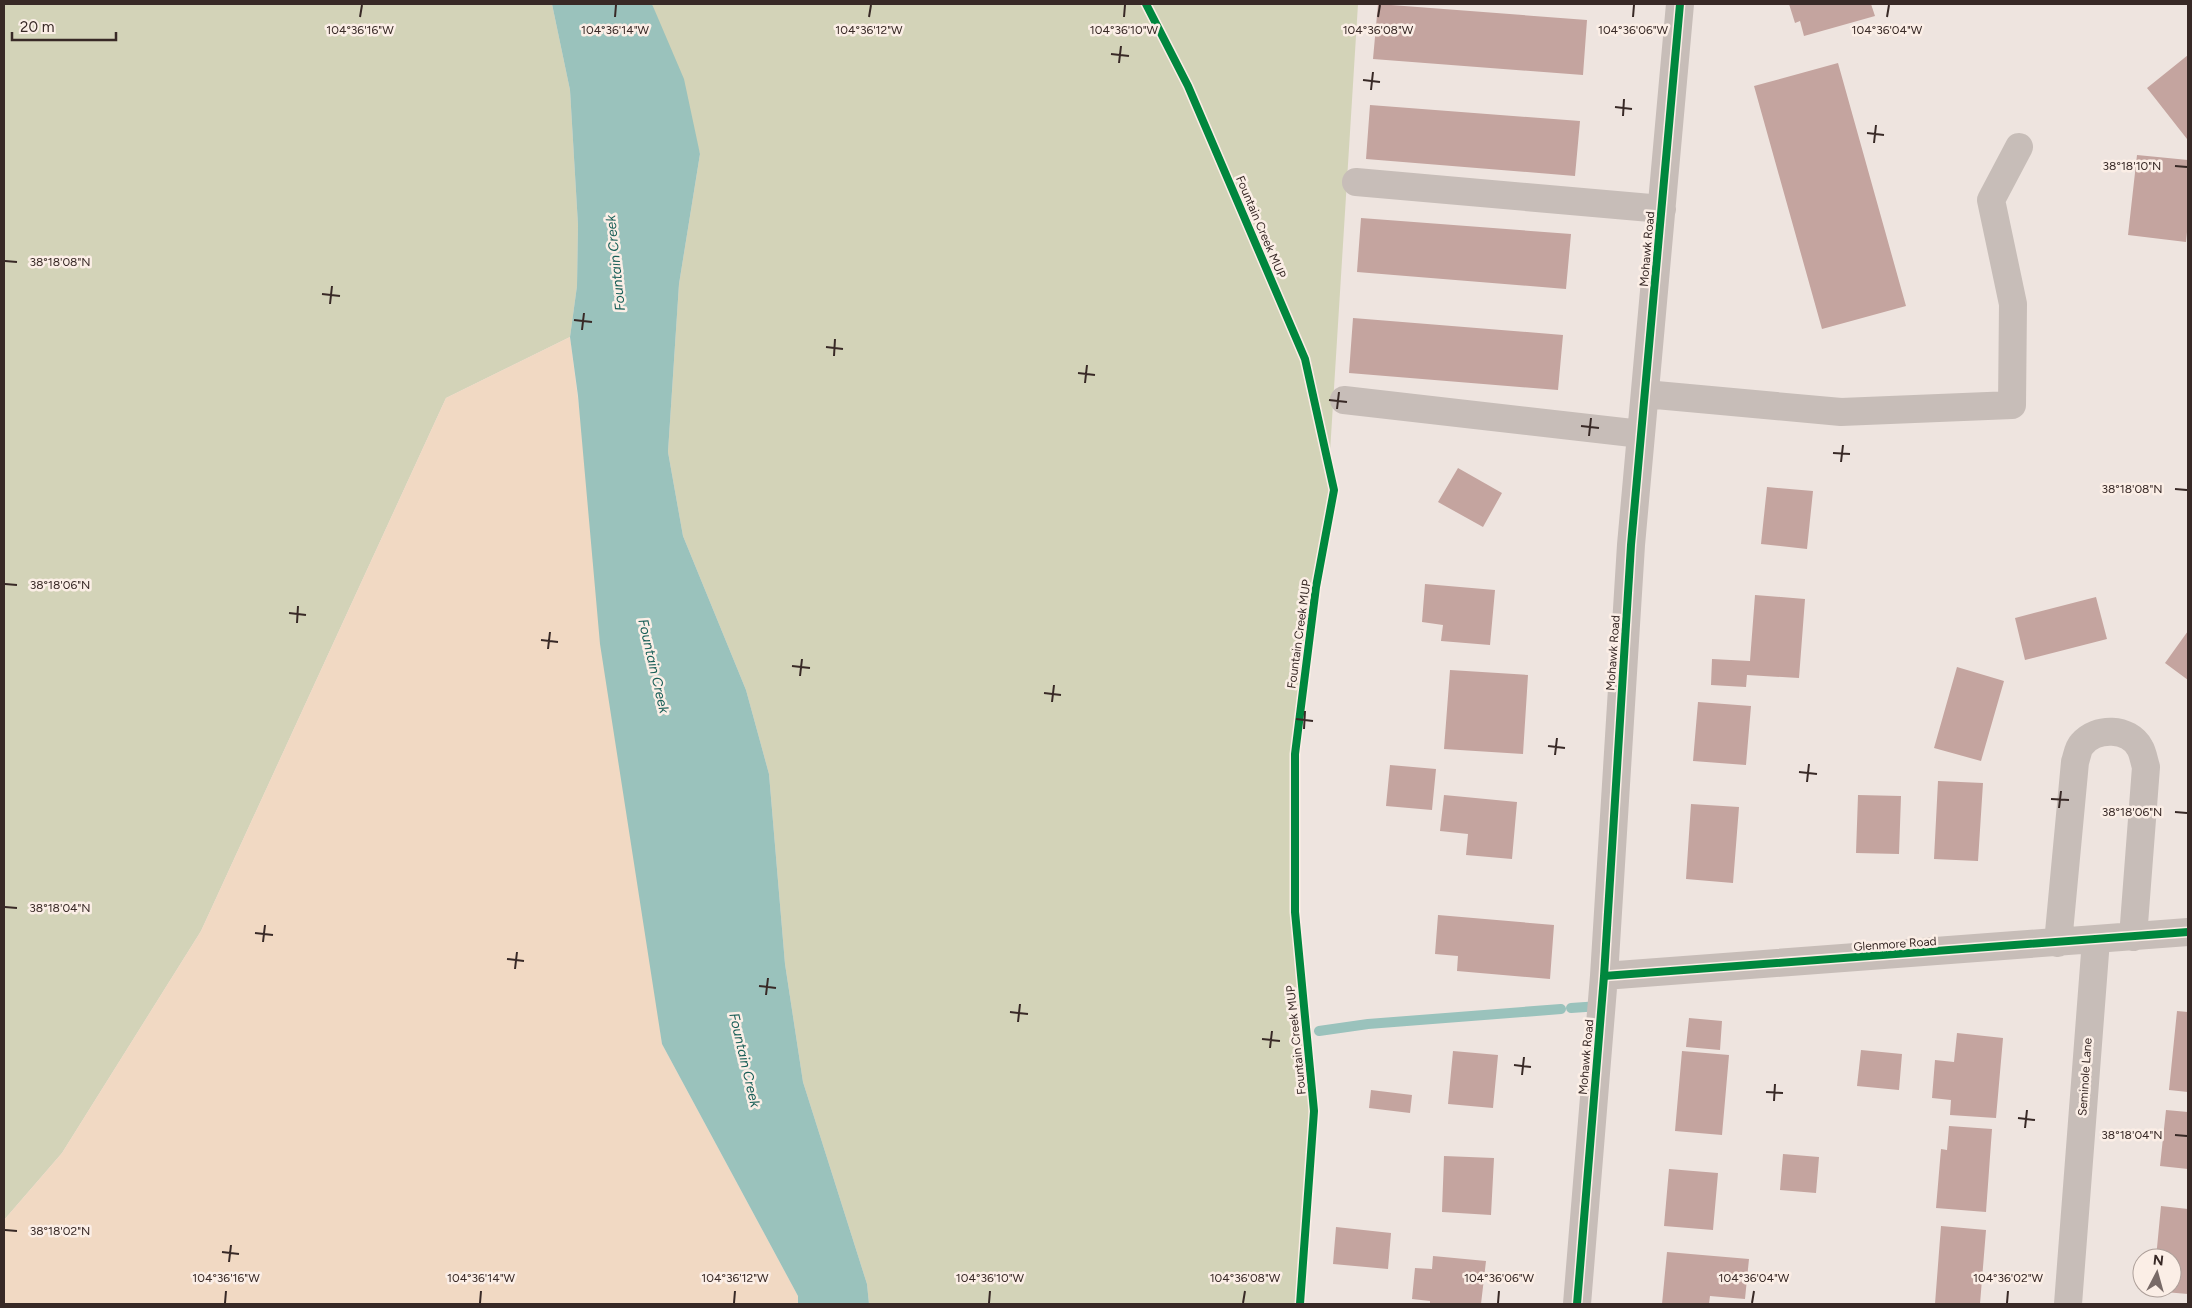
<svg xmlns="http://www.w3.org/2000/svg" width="2192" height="1308" font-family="Figtree,sans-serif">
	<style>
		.green { fill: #d3d3b8 }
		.sand { fill: #f1d9c3 }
		.water { fill: #9ac2bc }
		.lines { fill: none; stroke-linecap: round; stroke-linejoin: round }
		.stream { stroke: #9ac2bc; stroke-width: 10 }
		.building { fill: #c4a49f }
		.minor { stroke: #c7bdb8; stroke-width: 28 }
		.cycleway-casing { stroke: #fbeee6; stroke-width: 11 }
		.cycleway { stroke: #00873e; stroke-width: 8 }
		.ticks { fill: none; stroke: #382926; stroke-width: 2 }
		.labels { text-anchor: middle; stroke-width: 5; stroke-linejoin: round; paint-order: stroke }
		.street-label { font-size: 12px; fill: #382926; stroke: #fbeee6 }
		.water-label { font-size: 14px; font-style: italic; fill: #185e57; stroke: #fbeee6 }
		.ticks-label { font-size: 12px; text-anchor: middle; fill: #382926; stroke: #fbeee6; stroke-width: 5; stroke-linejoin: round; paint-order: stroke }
	</style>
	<rect width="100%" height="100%" fill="#eee4df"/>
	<path class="green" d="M4,4H552L570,90L578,225L577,286L570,337L446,398L201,931L62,1153L4,1220Z
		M652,4H1358L1329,468L1334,490L1316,587L1295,754V912L1314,1111L1300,1304H869L867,1284L803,1082L785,964L769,774L746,690L683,536L668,452L679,284L700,154Z"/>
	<path class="sand" d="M570,337L662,1044L798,1296V1304H4V1220L62,1153L201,931L446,398Z"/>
	<path class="water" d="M552,4H652L684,79L700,154L679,284L668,452L683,536L746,690L769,774L785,964L803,1082L867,1284L869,1304H798V1296L662,1044L600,644L578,396L570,337L577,286L578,225L570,90Z"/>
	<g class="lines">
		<path class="stream" d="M1571,1008L1600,1006
			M1319,1031L1368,1024L1561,1009"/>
	</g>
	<path class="building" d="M1378,4L1587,20L1583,75L1373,59Z
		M1789,4H1871L1875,16L1804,36L1800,21L1795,23Z
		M2188,55V138L2187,139L2147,88Z
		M1838,63L1906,306L1822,329L1754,86Z
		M1370,105L1580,121L1575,176L1366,159Z
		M2137,155L2188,160V222L2186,242L2128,235Z
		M1361,218L1571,234L1566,289L1357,272Z
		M1353,318L1563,335L1558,390L1349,373Z
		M1458,468L1502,493L1483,527L1438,502Z
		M1767,487L1813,491L1807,549L1761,544Z
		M1425,584L1495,590L1490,645L1441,641L1443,625L1422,622Z
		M1755,595L1805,599L1799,678L1747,675L1746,687L1711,685L1712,659L1750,661Z
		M2096,597L2107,639L2025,660L2015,618Z
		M2188,631V680L2165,663Z
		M1957,667L2004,681L1981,761L1934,748Z
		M1450,670L1528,675L1523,754L1444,749Z
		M1698,702L1751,706L1746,765L1693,761Z
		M1390,765L1436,769L1432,810L1386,806Z
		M1938,781L1983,783L1978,861L1934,859Z
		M1444,795L1517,802L1512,859L1466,855L1468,834L1440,831Z
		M1858,795L1901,796L1899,854L1856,853Z
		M1691,804L1739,807L1733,883L1686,879Z
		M1438,915L1554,925L1550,979L1457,971L1458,956L1435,954Z
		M2177,1011L2188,1012V1092L2169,1090Z
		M1689,1018L1722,1021L1720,1050L1686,1047Z
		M1957,1033L2003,1038L1996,1118L1950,1115L1951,1100L1932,1098L1935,1060L1954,1062Z
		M1861,1050L1902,1054L1899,1090L1857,1086Z
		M1453,1051L1498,1055L1493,1108L1448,1104Z
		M1682,1051L1729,1055L1722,1135L1675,1131Z
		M1371,1090L1412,1095L1410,1113L1369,1108Z
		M2166,1110L2188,1112V1169L2160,1166Z
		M1949,1126L1992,1129L1986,1212L1936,1208L1941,1149L1947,1150Z
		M1783,1154L1819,1157L1816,1193L1780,1190Z
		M1444,1156L1494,1158L1491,1215L1442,1212Z
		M1669,1169L1718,1173L1713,1230L1664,1226Z
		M2161,1206L2188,1209V1294L2153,1291V1288H2172V1258H2156Z
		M1941,1226L1986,1230L1980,1304H1935Z
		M1336,1227L1391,1233L1388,1269L1333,1264Z
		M1667,1252L1749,1259L1745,1299L1710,1296L1709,1304H1662Z
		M1433,1256L1486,1261L1481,1304H1430V1301L1412,1299L1415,1268L1432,1269Z"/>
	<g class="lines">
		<path class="minor" d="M1356,182L1662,209
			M1645,394L1841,412L2012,405L2013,304L1991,200L2019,147
			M1344,400L1641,434
			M2058,943L2075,762C2077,756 2078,748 2082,744C2096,727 2129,727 2140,748C2143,753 2144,761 2146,767L2133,937
			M1604,976L2188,932
			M1577,1304L1604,976L1631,545L1680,4
			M2068,1304L2096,940"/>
		<defs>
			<path id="cycleway" d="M1146,4L1188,86L1305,359L1334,490L1316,587L1295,754V912L1314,1111L1300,1304
				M1604,976L2188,932
				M1577,1304L1604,976L1631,545L1680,4"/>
		</defs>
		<use href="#cycleway" class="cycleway-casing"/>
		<use href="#cycleway" class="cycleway"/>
	</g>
	<path class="ticks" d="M360,17L362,5M615,17L616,5M869,17L871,5M1124,17L1125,5M1378,17L1380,5M1633,17L1634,5M1887,17L1889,5M1111,54L1129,56M1119,63L1121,46M1363,80L1380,82M1371,90L1373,72M1615,107L1632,109M1623,116L1624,99M1867,133L1884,135M1874,143L1876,125M2175,166L2187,167M5,261L17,262M322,294L340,296M330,304L332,286M574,320L592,322M582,330L584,313M826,347L843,349M834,356L835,339M1078,373L1095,375M1085,383L1087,365M1329,400L1347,402M1337,409L1339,392M1581,426L1599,428M1589,436L1591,418M1833,453L1850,454M1841,462L1843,445M2175,489L2187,490M5,584L17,585M289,613L306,615M297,623L298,606M541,640L558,642M548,649L550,632M792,666L810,668M800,676L802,659M1044,693L1061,695M1052,702L1054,685M1296,719L1313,721M1304,729L1305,711M1548,746L1565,748M1555,755L1557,738M1799,772L1817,774M1807,782L1809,764M2051,799L2069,800M2059,808L2061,791M2175,812L2187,813M5,907L17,908M255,933L273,935M263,942L265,925M507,959L524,961M515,969L517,952M759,986L776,988M766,995L768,978M1010,1012L1028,1014M1018,1022L1020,1004M1262,1039L1280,1041M1270,1048L1272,1031M1514,1065L1531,1067M1522,1075L1524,1057M1766,1092L1783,1093M1774,1101L1775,1084M2018,1118L2035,1120M2025,1128L2027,1110M2175,1135L2187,1136M5,1230L17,1231M222,1252L239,1254M229,1262L231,1245M225,1303L226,1291M480,1303L481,1291M734,1303L735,1291M989,1303L990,1291M1243,1303L1245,1291M1498,1303L1499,1291M1752,1303L1754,1291M2007,1303L2008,1291"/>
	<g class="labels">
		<g class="street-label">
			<text transform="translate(1261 227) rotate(67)" y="4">Fountain Creek MUP</text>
			<text transform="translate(1647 249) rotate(-85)" y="4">Mohawk Road</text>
			<text transform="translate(1299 634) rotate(-82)" y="4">Fountain Creek MUP</text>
			<text transform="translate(1613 653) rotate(-86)" y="4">Mohawk Road</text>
			<text transform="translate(1895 944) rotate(-4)" y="4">Glenmore Road</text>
			<text transform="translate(1296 1040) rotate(-96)" y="4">Fountain Creek MUP</text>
			<text transform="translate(1586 1057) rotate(-85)" y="4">Mohawk Road</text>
			<text transform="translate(2085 1077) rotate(-86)" y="4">Seminole Lane</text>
		</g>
		<g class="water-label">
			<text transform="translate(615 263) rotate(-96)" y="5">Fountain Creek</text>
			<text transform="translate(654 666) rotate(77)" y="5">Fountain Creek</text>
			<text transform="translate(745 1060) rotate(77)" y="5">Fountain Creek</text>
		</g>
	</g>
	<g class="ticks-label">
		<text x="360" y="34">104°36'16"W</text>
		<text x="615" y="34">104°36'14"W</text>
		<text x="869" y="34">104°36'12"W</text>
		<text x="1124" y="34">104°36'10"W</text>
		<text x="1378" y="34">104°36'08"W</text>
		<text x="1633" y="34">104°36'06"W</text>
		<text x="1887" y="34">104°36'04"W</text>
		<text x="2132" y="170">38°18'10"N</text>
		<text x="60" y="266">38°18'08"N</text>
		<text x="2132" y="493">38°18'08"N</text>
		<text x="60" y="589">38°18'06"N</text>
		<text x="2132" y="816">38°18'06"N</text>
		<text x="60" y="912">38°18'04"N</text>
		<text x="2132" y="1139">38°18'04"N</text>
		<text x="60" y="1235">38°18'02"N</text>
		<text x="226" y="1282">104°36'16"W</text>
		<text x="481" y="1282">104°36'14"W</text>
		<text x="735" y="1282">104°36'12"W</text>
		<text x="990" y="1282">104°36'10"W</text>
		<text x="1245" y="1282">104°36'08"W</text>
		<text x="1499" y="1282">104°36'06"W</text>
		<text x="1754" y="1282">104°36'04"W</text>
		<text x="2008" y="1282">104°36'02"W</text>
	</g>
	<rect width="2192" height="1308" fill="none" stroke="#382926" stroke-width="10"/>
	<g transform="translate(2157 1273) rotate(6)"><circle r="24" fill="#fbeee6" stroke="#ad9f99"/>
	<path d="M0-4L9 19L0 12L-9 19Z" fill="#786a67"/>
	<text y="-8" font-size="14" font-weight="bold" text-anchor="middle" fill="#382926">N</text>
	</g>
	<path d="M12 32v8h104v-8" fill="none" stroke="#382926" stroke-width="2.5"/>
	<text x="20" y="32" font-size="15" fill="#382926" stroke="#fbeee6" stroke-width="4" paint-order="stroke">20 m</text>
</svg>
